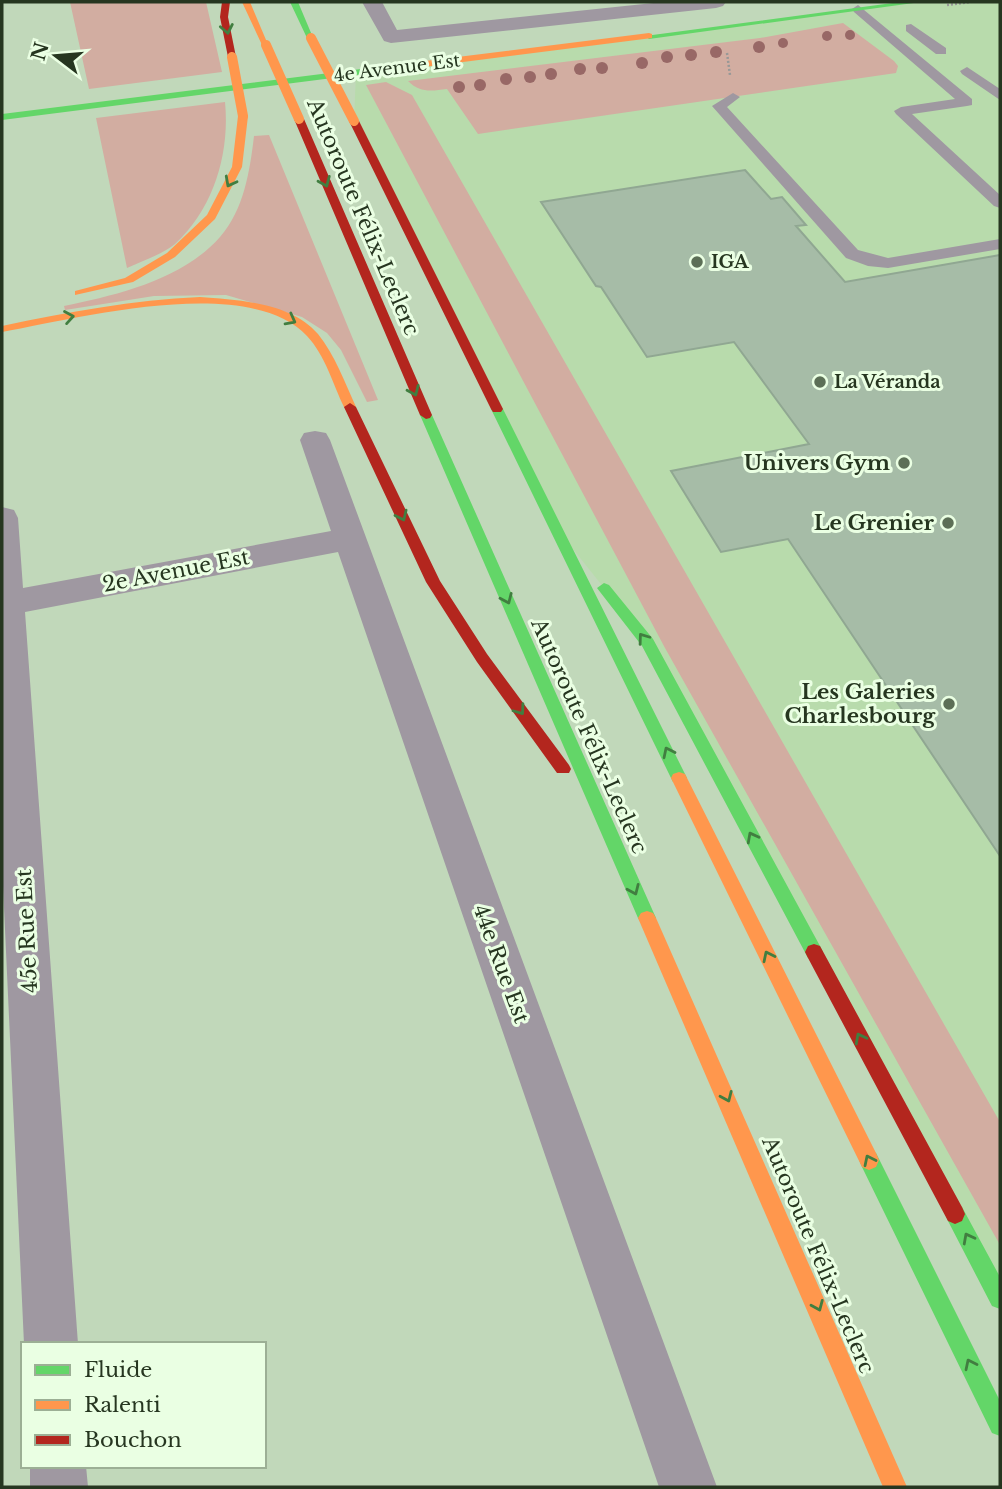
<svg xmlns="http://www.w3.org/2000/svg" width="1002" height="1489" font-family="'Libre Baskerville',serif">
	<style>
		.built { fill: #b8dbac }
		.green { fill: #d2ada1 }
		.building { fill: #a6bca7; stroke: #90a792; stroke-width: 2 }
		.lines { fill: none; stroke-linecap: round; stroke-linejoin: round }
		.path { stroke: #979897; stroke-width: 2.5; stroke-dasharray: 2 2; stroke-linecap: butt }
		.lane { fill: #9f98a1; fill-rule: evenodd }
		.street { fill: #9f98a1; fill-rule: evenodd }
		.fast { fill: #63d668; fill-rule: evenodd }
		.slow { fill: #ff974d; fill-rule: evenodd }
		.jam { fill: #b3261e; fill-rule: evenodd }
		.slow-bridge { stroke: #ff974d; stroke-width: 10 }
		.tree { fill: #986866 }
		.oneway { stroke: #417e40 }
		.poi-dot { fill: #5c6f56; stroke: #eaffe3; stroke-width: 2.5 }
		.labels { text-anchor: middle; stroke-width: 6; stroke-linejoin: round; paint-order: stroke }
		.far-street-label { font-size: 18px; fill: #263620; stroke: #eaffe3 }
		.far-poi-label { font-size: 18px; font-weight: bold; fill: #263620; stroke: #eaffe3; text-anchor: start }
		.street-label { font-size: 21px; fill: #263620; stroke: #eaffe3 }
		.poi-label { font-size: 21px; font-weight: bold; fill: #263620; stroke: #eaffe3; text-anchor: end }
	</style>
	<rect width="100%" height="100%" fill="#c1d8ba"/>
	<path class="built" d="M917,2H1000V1298L648,643L557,529L354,121L356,73Z"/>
	<path class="green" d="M70,2H206L222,72L89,89Z
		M843,23L894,61L898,66L896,73L478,134L447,89C431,91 420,93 408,81L760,38Z
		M386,82L412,95L1000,1122V1245L665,648L366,85Z
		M225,102C230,153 214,208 175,244C163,254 142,261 127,268L96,118Z
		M269,135L378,400L367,402L341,350L327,333L302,317L226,295L154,296L65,310L64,306C117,295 182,280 220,237C244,210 250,170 254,136Z"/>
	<path class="building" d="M745,170L771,199L782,197L806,225L796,226L845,282L1000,255V856L788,539L721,552L671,471L809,444L734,342L647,357L601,287L596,286L541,202Z"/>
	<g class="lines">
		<path class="path" d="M947,5L971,2
			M727,53L730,75"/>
		<path class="lane" d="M858,5L972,99V105L967,106L912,114L1000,195V208L994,206L896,114L894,111L901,107L955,99L854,12L852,9Z
			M911,24L946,48V54H936L906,31V25Z
			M967,67L1000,89V100L962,74L960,71Z
			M733,93L740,97L727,107L858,250L888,258L1000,239V249L888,268L868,266L846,258L712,106Z"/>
		<path class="street" d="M362,2H382L397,30L663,2H726L723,6L716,8L391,43L384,41Z
			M315,431L326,433L330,440L717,1487H659L338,552L25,612L78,1344H24L2,864V507L14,510L18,518L23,588L331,531L300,440L304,433Z
			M30,1466H86L88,1487H30Z"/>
		<path class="fast" d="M290,2H298L314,40L307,38Z
			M900,2H921L649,39L645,36Z
			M377,67L381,70L380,72L2,120V114Z
			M497,405L503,409L687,778L685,782H673L671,778L491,409Z
			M426,411L432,415L656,918L653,923L647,925L641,923L638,918L420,415Z
			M604,583L609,585L653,639L820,946L823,952L820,958L814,960L808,958L642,646L597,588Z
			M869,1150L876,1153L1000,1401V1436L992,1433L862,1167L859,1160L862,1153Z
			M955,1204L962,1207L1000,1277V1309L992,1306L948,1221L945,1214L948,1207Z"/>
		<path class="slow" d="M242,2H250L269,47L262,45Z
			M649,33L652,34V38L377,73L373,70L377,67Z
			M243,113L248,116L242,167L215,219L175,257L133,282L75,295V291L125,278L167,253L207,215L232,167L238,116Z
			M200,297C238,300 290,302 318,334C335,355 345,383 356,407L354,410H346L344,407C333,384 325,355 307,336C248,273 76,319 2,332V326C68,312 133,300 200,297Z
			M679,772L685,774L687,778L876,1153L879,1160L876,1167L869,1170L862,1167L671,778L673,774Z
			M647,911L653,913L656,918L907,1487H883L638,918L641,913Z"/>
		<path class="jam" d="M222,2H230L228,17L236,57L232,60L228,57L220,17Z
			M299,116L304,119L432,415L430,418L426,419L420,415L294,119Z
			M354,118L359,121L503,409L501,412H493L491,409L349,121Z
			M350,403L356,407L440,581L487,654L569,765L571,769L569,773H557L477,662L426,582L344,407Z
			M814,944L820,946L962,1207L965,1214L962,1221L955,1224L948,1221L808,958L805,952L808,946Z"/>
		<path class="slow-bridge" d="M311,38L354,121
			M266,45L299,119
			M232,57L243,116"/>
	</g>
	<g class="tree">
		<circle cx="850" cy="35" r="5"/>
		<circle cx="827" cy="36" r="5"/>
		<circle cx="783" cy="43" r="5"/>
		<circle cx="759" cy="47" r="6"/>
		<circle cx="716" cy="52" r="6"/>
		<circle cx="691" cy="55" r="6"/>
		<circle cx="667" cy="57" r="6"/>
		<circle cx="642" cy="63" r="6"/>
		<circle cx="602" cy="68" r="6"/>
		<circle cx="580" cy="69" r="6"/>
		<circle cx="551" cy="74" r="6"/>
		<circle cx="530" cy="77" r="6"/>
		<circle cx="506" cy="79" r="6"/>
		<circle cx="480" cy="85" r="6"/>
		<circle cx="459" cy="87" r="6"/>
	</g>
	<defs><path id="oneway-chevron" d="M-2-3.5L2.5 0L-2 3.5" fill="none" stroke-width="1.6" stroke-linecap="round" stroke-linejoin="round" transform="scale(1.75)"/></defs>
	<g class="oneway">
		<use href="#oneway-chevron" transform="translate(227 29) rotate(79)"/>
		<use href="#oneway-chevron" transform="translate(230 182) rotate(118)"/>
		<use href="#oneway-chevron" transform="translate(325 182) rotate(67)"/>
		<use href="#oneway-chevron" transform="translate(69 317) rotate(-10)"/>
		<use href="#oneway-chevron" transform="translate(291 320) rotate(28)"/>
		<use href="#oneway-chevron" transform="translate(414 391) rotate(66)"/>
		<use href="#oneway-chevron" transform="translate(402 516) rotate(65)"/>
		<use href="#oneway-chevron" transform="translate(507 599) rotate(66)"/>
		<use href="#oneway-chevron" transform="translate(643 638) rotate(-126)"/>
		<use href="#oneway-chevron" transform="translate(520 710) rotate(54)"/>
		<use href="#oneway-chevron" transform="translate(668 752) rotate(-116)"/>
		<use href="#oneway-chevron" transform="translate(752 837) rotate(-118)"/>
		<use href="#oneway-chevron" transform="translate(634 890) rotate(66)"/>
		<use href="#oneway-chevron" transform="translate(768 956) rotate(-116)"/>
		<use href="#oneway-chevron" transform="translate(860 1038) rotate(-118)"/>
		<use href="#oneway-chevron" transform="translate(727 1097) rotate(66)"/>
		<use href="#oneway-chevron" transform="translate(869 1160) rotate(-116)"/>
		<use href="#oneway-chevron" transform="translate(968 1238) rotate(-118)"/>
		<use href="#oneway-chevron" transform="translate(818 1306) rotate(67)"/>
		<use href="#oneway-chevron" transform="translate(970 1364) rotate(-116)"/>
	</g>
	<g class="poi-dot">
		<circle cx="697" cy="262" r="7"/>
		<circle cx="820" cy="382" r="7"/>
		<circle cx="904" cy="463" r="7"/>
		<circle cx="948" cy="523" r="7"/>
		<circle cx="949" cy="704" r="7"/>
	</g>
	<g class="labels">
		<g class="far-street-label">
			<text transform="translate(397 68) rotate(-7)" y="6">4e Avenue Est</text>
		</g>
		<g class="far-poi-label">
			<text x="711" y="268">IGA</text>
			<text x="834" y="388">La Véranda</text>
		</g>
		<g class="street-label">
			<text transform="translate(363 217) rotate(67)" y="7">Autoroute Félix-Leclerc</text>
			<text transform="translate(176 571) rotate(-11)" y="7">2e Avenue Est</text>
			<text transform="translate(589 736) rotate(66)" y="7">Autoroute Félix-Leclerc</text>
			<text transform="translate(27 931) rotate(-93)" y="7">45e Rue Est</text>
			<text transform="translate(501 964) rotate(70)" y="7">44e Rue Est</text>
			<text transform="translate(818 1255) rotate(67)" y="7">Autoroute Félix-Leclerc</text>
		</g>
		<g class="poi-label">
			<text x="890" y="470">Univers Gym</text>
			<text x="934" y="530">Le Grenier</text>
			<text x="935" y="699">Les Galeries<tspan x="935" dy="24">Charlesbourg</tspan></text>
		</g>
	</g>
	<rect width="1002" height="1489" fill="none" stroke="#263620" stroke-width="7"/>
	<rect x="21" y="1342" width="245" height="126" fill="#eaffe3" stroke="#9caf95" stroke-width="2"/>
	<rect x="35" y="1365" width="35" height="10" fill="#63d668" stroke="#9caf95" stroke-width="2"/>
	<text x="84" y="1377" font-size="21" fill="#263620">Fluide</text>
	<rect x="35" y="1400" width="35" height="10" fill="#ff974d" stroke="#9caf95" stroke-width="2"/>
	<text x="84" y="1412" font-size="21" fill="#263620">Ralenti</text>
	<rect x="35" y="1435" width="35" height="10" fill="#b3261e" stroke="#9caf95" stroke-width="2"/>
	<text x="84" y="1447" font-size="21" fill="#263620">Bouchon</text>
	<g transform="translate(56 56) rotate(286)" stroke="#eaffe3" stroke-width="5" paint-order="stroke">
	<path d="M0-5L12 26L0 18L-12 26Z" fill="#263620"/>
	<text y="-10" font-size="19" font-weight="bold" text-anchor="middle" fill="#263620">N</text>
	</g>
</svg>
